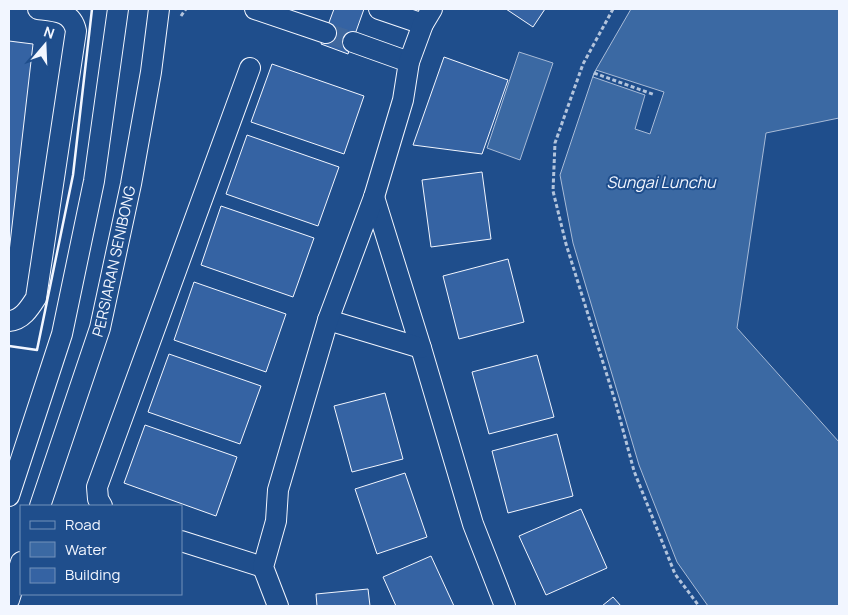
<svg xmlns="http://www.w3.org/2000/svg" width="848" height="615" font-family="Manrope,sans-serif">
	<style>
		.water { fill: #3b69a3; stroke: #a8bbd7 }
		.pier { fill: #1f4e8c; stroke: #a8bbd7 }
		.building { fill: #3563a3; stroke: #f2f6ff }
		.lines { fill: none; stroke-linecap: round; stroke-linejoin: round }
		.street-tunnel { stroke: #3f679d; stroke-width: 20; stroke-dasharray: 20 10; stroke-linecap: butt }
		.street-casing { stroke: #f2f6ff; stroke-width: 22 }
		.path { stroke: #b3c4dc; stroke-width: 3; stroke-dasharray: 4 2.5; stroke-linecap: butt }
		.street { stroke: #1f4e8c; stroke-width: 20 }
		.wall { stroke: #f2f6ff; stroke-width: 2.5 }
		.labels { text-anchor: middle; stroke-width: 4; stroke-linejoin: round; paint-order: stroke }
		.street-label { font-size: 15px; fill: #f2f6ff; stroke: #1f4e8c }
		.water-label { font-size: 16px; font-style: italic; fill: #f2f6ff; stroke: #1f4e8c }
	</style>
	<rect width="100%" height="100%" fill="#1f4e8c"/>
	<path class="water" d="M631,9H839V118L766,133L737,328L839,442V606H708L677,562L639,465L573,243L560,175L594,73Z
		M519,52L553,63L520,160L487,148Z"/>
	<path class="pier" d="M596,70L664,92L650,134L635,129L645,95L593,77Z"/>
	<path class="building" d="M334,9H364L348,54L321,44Z
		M506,9H545L533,27Z
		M9,41L33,44L9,252Z
		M444,57L508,80L482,154L413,145Z
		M272,64L364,96L344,154L251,122Z
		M247,135L339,167L318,226L226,194Z
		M482,172L491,239L431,247L422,180Z
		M221,206L314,238L293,297L201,265Z
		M508,259L524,322L459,339L443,276Z
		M194,282L286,314L266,372L174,340Z
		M169,354L261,386L240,444L148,412Z
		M537,355L554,417L489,434L472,372Z
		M385,393L403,459L352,472L334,406Z
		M145,425L237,457L216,516L124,483Z
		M557,434L573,496L508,513L492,451Z
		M405,473L427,537L377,554L355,489Z
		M581,509L607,568L546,595L519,536Z
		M431,556L454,606H396L383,577Z
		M368,589L370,606H317L316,594Z
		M613,597L621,606H602Z"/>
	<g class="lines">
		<path class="street-tunnel" d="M326,33L353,42"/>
		<defs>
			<g id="street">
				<path d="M255,9L326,33"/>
				<path d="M379,9L423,24"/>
				<path d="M353,42L409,62"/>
				<path d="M374,197L421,348L473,524L505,606"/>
				<path d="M328,320L421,348"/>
				<path d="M9,321C22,320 29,309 36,298L76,31C72,11 55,11 38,9"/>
				<path d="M9,496L62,334L94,181L118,9"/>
				<path id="s1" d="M40,506L100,328L131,184L151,72L159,9"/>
				<path d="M102,506L98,499L97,487L250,68"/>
				<path d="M181,541L263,567"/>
				<path d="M9,600L21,562"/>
				<path d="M278,606L263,567L276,521L278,490L328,320L374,197L403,100L409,62L423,24L432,9"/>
			</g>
		</defs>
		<use href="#street" class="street-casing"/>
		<path class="path" d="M613,9L583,64L555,143L553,191L566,244L616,404L634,471L675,574L699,606
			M181,16L186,9
			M594,73L655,95"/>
		<use href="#street" class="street"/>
		<path class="wall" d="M9,346L37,350L73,175L92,9"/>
	</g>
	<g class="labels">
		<g class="street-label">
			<text dy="5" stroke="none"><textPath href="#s1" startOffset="256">PERSIARAN SENIBONG</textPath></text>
		</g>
		<g class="water-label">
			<text x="661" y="188">Sungai Lunchu</text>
		</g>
	</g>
	<rect width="848" height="615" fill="none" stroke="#f2f6ff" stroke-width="20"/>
	<rect x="20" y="505" width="162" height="90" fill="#1f4e8c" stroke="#7391ba"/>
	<rect x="30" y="521" width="25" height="8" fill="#1f4e8c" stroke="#7391ba"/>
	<text x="65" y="530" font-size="15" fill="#f2f6ff">Road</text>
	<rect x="30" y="542" width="25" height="15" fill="#3b69a3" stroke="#7391ba"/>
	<text x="65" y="555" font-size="15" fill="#f2f6ff">Water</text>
	<rect x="30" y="568" width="25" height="15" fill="#3563a3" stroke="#7391ba"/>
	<text x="65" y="580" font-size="15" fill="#f2f6ff">Building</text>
	<g transform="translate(45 45) rotate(19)" stroke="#1f4e8c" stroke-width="4" paint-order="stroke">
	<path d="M0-4L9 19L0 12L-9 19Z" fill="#f2f6ff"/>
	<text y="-8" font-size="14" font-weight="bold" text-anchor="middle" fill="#f2f6ff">N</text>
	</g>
</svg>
